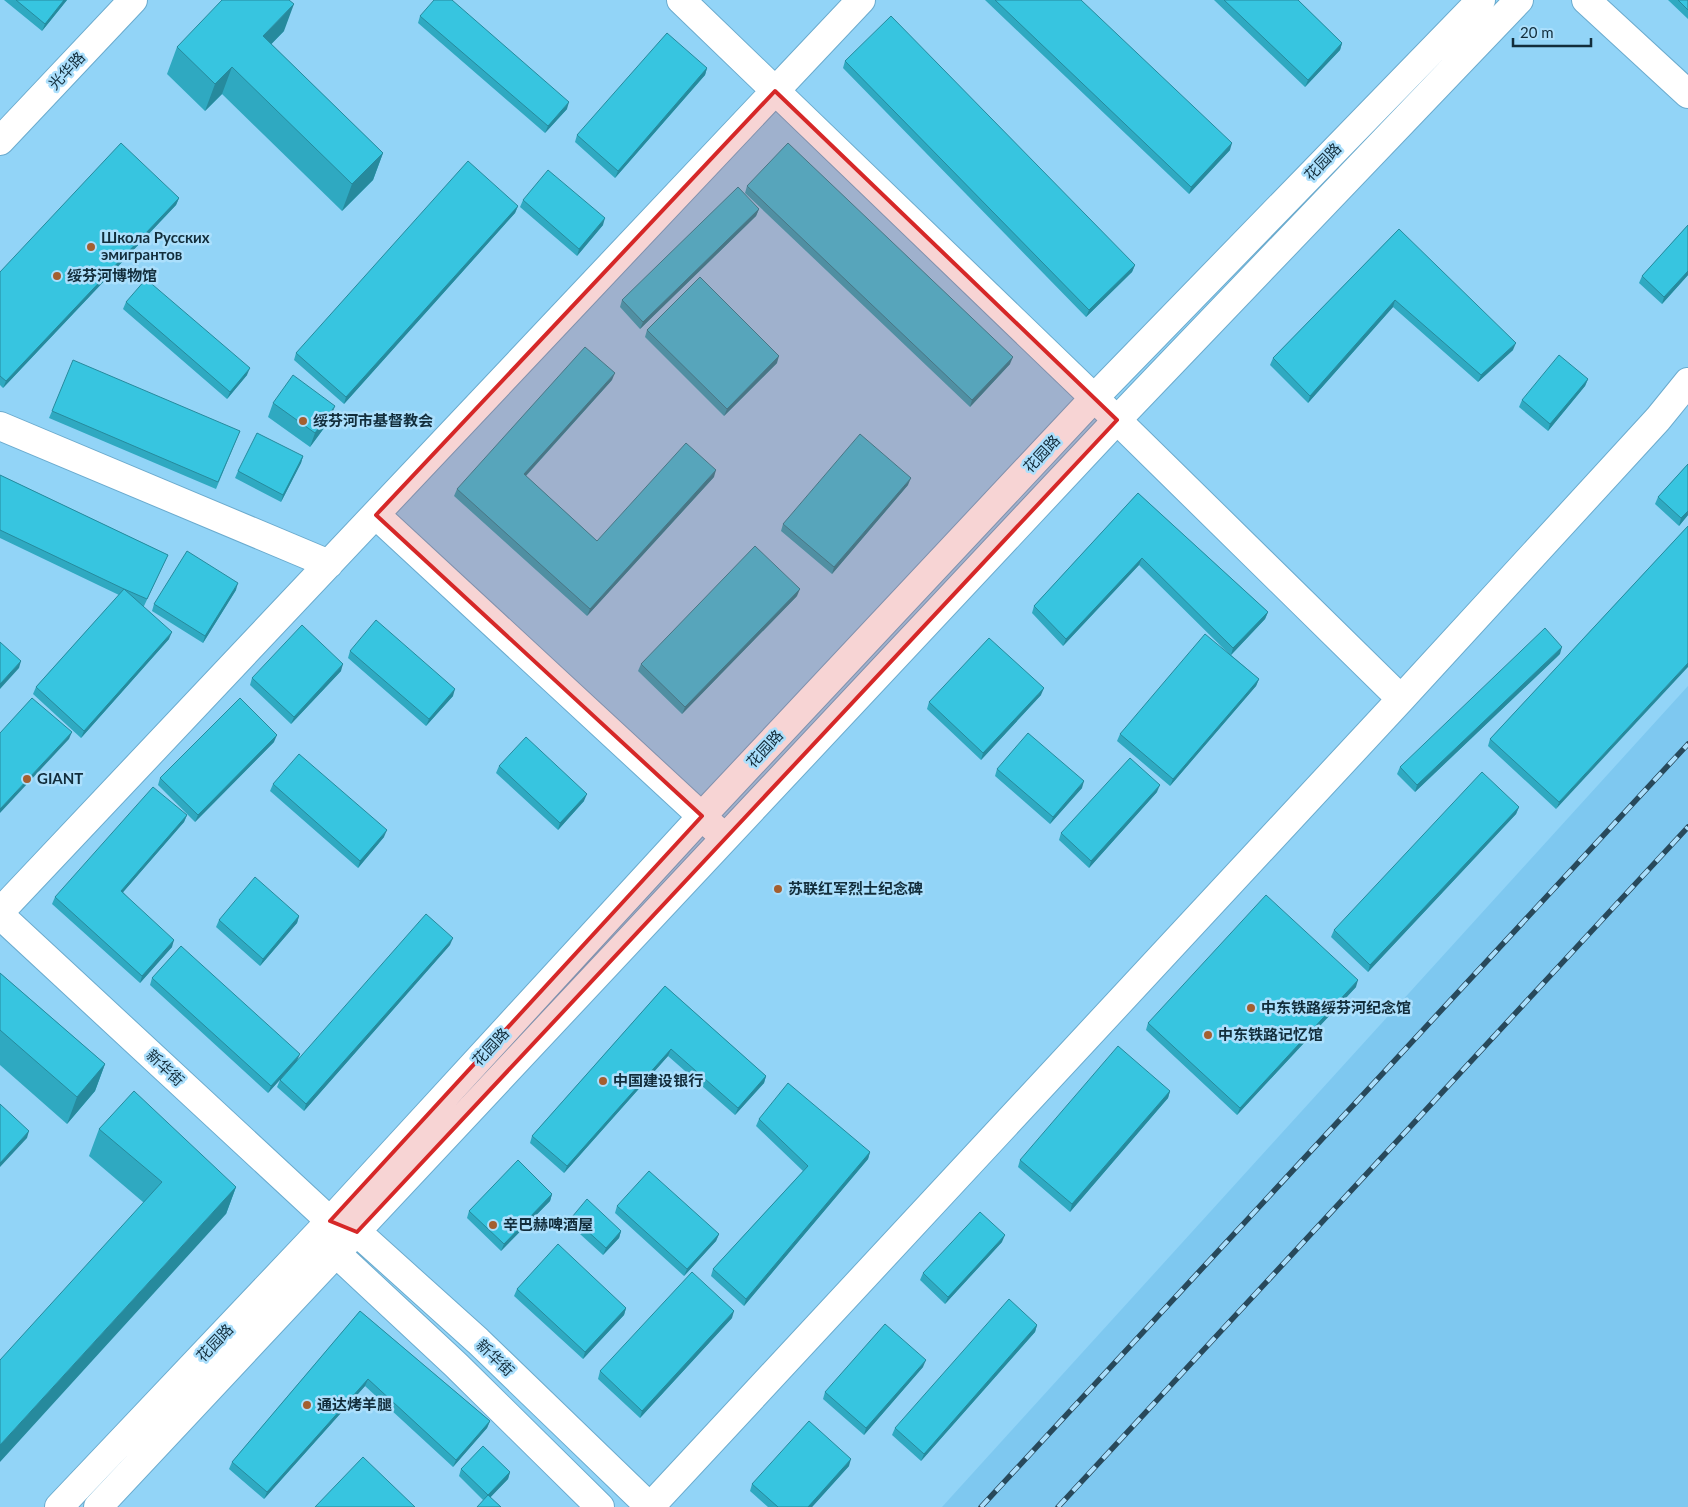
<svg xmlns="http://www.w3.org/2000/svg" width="1688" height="1507" font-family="Lato,'Noto Sans SC',sans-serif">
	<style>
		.built { fill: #7ec8f0 }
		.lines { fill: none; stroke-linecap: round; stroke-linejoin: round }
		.tertiary-casing { stroke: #6babce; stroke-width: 30 }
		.secondary-casing { stroke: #6babce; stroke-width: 30 }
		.tertiary { stroke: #fff; stroke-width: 28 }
		.secondary { stroke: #fff; stroke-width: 28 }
		.rail-casing { stroke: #28495b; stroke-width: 5.5 }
		.rail { stroke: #abdffc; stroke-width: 4; stroke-dasharray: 11; stroke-linecap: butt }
		.wall { fill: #2fa9c1 }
		.shaded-wall { fill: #268a9d }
		.building { fill: #37c5e0; stroke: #268a9d }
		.marked { fill: #d62828; fill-opacity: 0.2; stroke: #d62828; stroke-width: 4; stroke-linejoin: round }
		.poi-dot { fill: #a45f30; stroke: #abdffc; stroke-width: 2 }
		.labels { text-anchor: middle; stroke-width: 5; stroke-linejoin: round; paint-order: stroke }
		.street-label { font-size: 15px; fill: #122d3b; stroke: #abdffc }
		.poi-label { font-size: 15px; font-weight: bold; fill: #122d3b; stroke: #abdffc; text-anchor: start }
	</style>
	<rect width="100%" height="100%" fill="#92d4f7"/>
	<path class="built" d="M1688,686V1507H942Z"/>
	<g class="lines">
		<defs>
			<path id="tertiary" d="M681,0L1117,420L1401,699
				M1586,0L1688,94
				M0,141L133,0
				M0,426L329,564
				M376,515L724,837
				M0,912L861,0
				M650,1507L1401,699L1658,419L1688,382"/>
			<path id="secondary" d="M0,915L330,1221L357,1232L478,1341L650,1507
				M333,1236L337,1254L456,1365L600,1507
				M59,1507L330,1221L702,816L1094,398L1481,0
				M98,1507C438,1146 774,781 1116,421C1250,280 1385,140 1519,0"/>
		</defs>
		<use href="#tertiary" class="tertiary-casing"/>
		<use href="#secondary" class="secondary-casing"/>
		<use href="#tertiary" class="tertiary"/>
		<use href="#secondary" class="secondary"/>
		<defs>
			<path id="rail" d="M981,1507L1688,744
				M1058,1507L1688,827"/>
		</defs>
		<use href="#rail" class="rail-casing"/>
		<use href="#rail" class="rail"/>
	</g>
	<path class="wall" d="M4,0H67L42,31Z
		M985,0H1081L1230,150L1189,194Z
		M1214,0H1298L1342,43L1340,50L1305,87Z
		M1668,0H1688V19Z
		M420,16L567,109L545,133L418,23Z
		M284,31L271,44L383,153L373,180L342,211L222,94L205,111L167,74L177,47Z
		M845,61L1135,265L1132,272L1086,317L843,68Z
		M707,68L705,75L615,178L575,142L577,135Z
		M747,186L1010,364L970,407L745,193Z
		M179,198L176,205L3,388L0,385V272Z
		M523,200L603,225L577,256L520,207Z
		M518,206L515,213L344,404L294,360L296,353Z
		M759,209L756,216L640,329L620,307L622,300Z
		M1688,225V275L1662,304L1639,283L1642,276Z
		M1399,229L1513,350L1478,382L1393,307L1308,403L1270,365L1273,358Z
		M126,302L247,375L227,399L123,309Z
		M647,330L777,363L724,416L645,337Z
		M1588,379L1585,386L1548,431L1519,407L1522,400Z
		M612,380L526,476L597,541L714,477L587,616L454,496L457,489Z
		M273,403L330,420L310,447L268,417Z
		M52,411L240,431L216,489L49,418Z
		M303,456L301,463L281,502L235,478L238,471Z
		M1688,464V515L1679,526L1655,504L1658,497Z
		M0,475L168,555L144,606H143L169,639L81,738L33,694L36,687L119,595L0,538Z
		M908,485L832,574L781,531L783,524Z
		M1138,493L1268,612L1265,619L1231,655L1259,679L1256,686L1170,786L1117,741L1120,734L1229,654L1139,565L1063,646L1032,613L1034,606Z
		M1688,526L1556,809L1488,746L1490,739Z
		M236,590L203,643L152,611L154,604Z
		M797,596L682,714L638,671L641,664Z
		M350,651L453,696L426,726L348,658Z
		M1560,654L1415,792L1397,774L1400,767Z
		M341,671L291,724L250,685L252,678Z
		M1041,695L981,760L927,709L929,702Z
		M274,742L195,822L158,785L160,778Z
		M499,766L584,801L558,830L496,773Z
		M997,769L1082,788L1050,824L995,776Z
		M273,784L384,837L358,868L270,791Z
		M1157,792L1089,868L1059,840L1061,833Z
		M1519,807L1516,814L1368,972L1331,937L1334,930Z
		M187,815L184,822L123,892L172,947L140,983L52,904L55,897Z
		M299,916L297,923L260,966L216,927L219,920Z
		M450,945L304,1111L277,1087L280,1080L292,1066L268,1093L150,985L152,978L297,1061Z
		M0,973L105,1064L95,1091L67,1124L0,1065Z
		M665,986L766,1076L764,1083L735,1115L668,1056L564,1173L530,1143L532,1136Z
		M1356,987L1237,1115L1146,1030L1148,1023Z
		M1170,1091L1168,1098L1070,1212L1018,1167L1020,1160Z
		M759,1119L870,1152L868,1159L744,1306L711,1276L713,1269L803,1171L756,1126Z
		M99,1129L236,1187L226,1214L143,1202L89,1156Z
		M552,1194L550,1201L501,1251L467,1218L469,1211Z
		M617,1206L719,1234L716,1241L684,1276L615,1213Z
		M572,1217L621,1231L619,1238L603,1255L569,1224Z
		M1002,1242L945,1304L920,1280L923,1273Z
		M517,1289L626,1308L624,1315L583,1359L514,1296Z
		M360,1311L490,1421L487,1428L453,1467L365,1386L264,1499L229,1469L232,1462Z
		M732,1318L640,1418L598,1379L600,1371Z
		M1037,1325L1035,1332L921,1461L892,1435L895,1428Z
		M923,1367L864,1435L823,1399L825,1392Z
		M849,1466L812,1507H768L750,1491L752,1484Z
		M461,1469L510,1472L508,1479L490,1497L483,1500L459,1476Z"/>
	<path class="shaded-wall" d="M64,0H67L42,31L45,24Z
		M294,4L284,31L253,63L263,36Z
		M1342,43L1340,50L1305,87L1308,80Z
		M232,67L222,94L205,111L215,84Z
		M707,68L705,75L615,178L618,171Z
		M569,102L567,109L545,133L548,126Z
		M1232,143L1230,150L1189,194L1191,187Z
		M383,153L373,180L342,211L352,184Z
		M179,198L176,205L3,388L6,381Z
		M518,206L515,213L344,404L346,397Z
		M759,209L756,216L640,329L643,322Z
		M605,218L603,225L577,256L579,249Z
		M1135,265L1132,272L1086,317L1089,310Z
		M1688,271V275L1662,304L1664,297Z
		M1395,300L1393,307L1308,403L1310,396Z
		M1516,343L1513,350L1478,382L1481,375Z
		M779,356L777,363L724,416L727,409Z
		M1013,357L1010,364L970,407L972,400Z
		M250,368L247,375L227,399L230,392Z
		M615,373L612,380L521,481L524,474Z
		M1588,379L1585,386L1548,431L1550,424Z
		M335,406L330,420L310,447L315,433Z
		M303,456L301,463L281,502L283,495Z
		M716,470L714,477L587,616L590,609Z
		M911,478L908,485L832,574L834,567Z
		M1688,511V515L1679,526L1681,518Z
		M1142,558L1139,565L1063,646L1066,639Z
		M238,583L236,590L203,643L205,636Z
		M800,589L797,596L682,714L685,707Z
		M1268,612L1265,619L1231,655L1233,648Z
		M172,632L169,639L81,738L84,731Z
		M1562,647L1560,654L1415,792L1417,785Z
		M21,661L19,668L0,689V684Z
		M1688,663V667L1556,809L1559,802Z
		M343,664L341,671L291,724L294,717Z
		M1259,679L1256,686L1170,786L1173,779Z
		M1044,688L1041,695L981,760L983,753Z
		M455,689L453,696L426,726L429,719Z
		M72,732L69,739L0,813V809Z
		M277,735L274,742L195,822L198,815Z
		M1084,781L1082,788L1050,824L1053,817Z
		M1160,785L1157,792L1089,868L1091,861Z
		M587,794L584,801L558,830L560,823Z
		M1519,807L1516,814L1368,972L1370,965Z
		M187,815L184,822L118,898L121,891Z
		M387,830L384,837L358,868L360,861Z
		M299,916L297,923L260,966L263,959Z
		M453,938L450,945L304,1111L306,1104Z
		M174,940L172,947L140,983L142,976Z
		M1358,980L1356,987L1237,1115L1240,1108Z
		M671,1049L668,1056L564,1173L567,1166Z
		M300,1054L297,1061L268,1093L271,1086Z
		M105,1064L95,1091L67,1124L77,1097Z
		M766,1076L764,1083L735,1115L738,1108Z
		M1170,1091L1168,1098L1070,1212L1072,1204Z
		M29,1131L27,1138L0,1167V1163Z
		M870,1152L868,1159L744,1306L746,1299Z
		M236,1187L226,1214L0,1462V1445Z
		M552,1194L550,1201L501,1251L504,1244Z
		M621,1231L619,1238L603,1255L606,1248Z
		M719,1234L716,1241L684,1276L687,1269Z
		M1005,1235L1002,1242L945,1304L948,1297Z
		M626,1308L624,1315L583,1359L585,1352Z
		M734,1311L732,1318L640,1418L642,1411Z
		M1037,1325L1035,1332L921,1461L924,1454Z
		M926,1360L923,1367L864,1435L866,1428Z
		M368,1379L365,1386L264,1499L267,1492Z
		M490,1421L487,1428L453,1467L456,1460Z
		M851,1459L849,1466L812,1507H808Z
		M510,1472L508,1479L486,1502L488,1495Z"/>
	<path class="building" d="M16,0H64L45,24Z
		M222,0H289L294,4L263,36L383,153L352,184L232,67L215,84L177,47Z
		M434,0H452L569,102L548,126L420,16Z
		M995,0H1081L1232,143L1191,187Z
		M1224,0H1298L1342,43L1308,80Z
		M1678,0H1688V10Z
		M891,16L1135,265L1089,310L845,61Z
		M667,33L707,68L618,171L577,135Z
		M121,143L179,198L6,381L0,376V272Z
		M788,143L1013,357L972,400L747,186Z
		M468,161L518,206L346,397L296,353Z
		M548,170L605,218L579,249L523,200Z
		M738,187L759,209L643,322L622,300Z
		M1688,225V271L1664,297L1642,276Z
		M1399,229L1516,343L1481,375L1395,300L1310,396L1273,358Z
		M700,277L779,356L727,409L647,330Z
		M146,279L250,368L230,392L126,302Z
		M585,347L615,373L524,474L597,541L686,443L716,470L590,609L457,489Z
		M1559,355L1588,379L1550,424L1522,400Z
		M73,360L240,431L218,482L52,411Z
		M293,375L335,406L315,433L273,403Z
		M257,433L303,456L283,495L238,471Z
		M860,434L911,478L834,567L783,524Z
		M1688,464V511L1681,518L1658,497Z
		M0,475L168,555L147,599L124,589L172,632L84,731L36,687L124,589L0,530Z
		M1138,493L1268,612L1233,648L1142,558L1066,639L1034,606Z
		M1688,526V663L1559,802L1490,739Z
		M755,546L800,589L685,707L641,664Z
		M187,551L238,583L205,636L154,604Z
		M376,620L455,689L429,719L350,651Z
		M302,625L343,664L294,717L252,678Z
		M1545,628L1562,647L1417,785L1400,767Z
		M1205,634L1259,679L1173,779L1120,734Z
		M989,638L1044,688L983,753L929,702Z
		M0,642L21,661L0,684Z
		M32,698L72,732L0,809V733Z
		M240,698L277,735L198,815L160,778Z
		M1028,733L1084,781L1053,817L997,769Z
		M526,737L587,794L560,823L499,766Z
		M299,754L387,830L360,861L273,784Z
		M1130,758L1160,785L1091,861L1061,833Z
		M1482,772L1519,807L1370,965L1334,930Z
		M153,787L187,815L121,891L174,940L142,976L55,897Z
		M255,877L299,916L263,959L219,920Z
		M1266,895L1358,980L1240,1108L1148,1023Z
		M426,914L453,938L306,1104L280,1080Z
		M181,946L300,1054L271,1086L152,978Z
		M0,973L105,1064L77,1097L0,1030Z
		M665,986L766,1076L738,1108L671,1049L567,1166L532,1136Z
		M1118,1046L1170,1091L1072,1204L1020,1160Z
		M788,1083L870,1152L746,1299L713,1269L808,1166L759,1119Z
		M134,1091L236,1187L0,1445V1360L162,1182L99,1129Z
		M0,1104L29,1131L0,1163Z
		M518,1160L552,1194L504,1244L469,1211Z
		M649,1171L719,1234L687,1269L617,1206Z
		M587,1199L621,1231L606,1248L572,1217Z
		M980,1212L1005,1235L948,1297L923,1273Z
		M558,1244L626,1308L585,1352L517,1289Z
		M692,1272L734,1311L642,1411L600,1371Z
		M1009,1299L1037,1325L924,1454L895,1428Z
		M360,1311L490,1421L456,1460L368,1379L267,1492L232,1462Z
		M885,1324L926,1360L866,1428L825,1392Z
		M809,1421L851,1459L808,1507H778L752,1484Z
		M483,1446L510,1472L488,1495L461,1469Z
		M363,1457L415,1507H315Z
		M488,1495L501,1507H477Z"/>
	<path class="marked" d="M775,91L1117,420L357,1232L330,1221L702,816L376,515Z"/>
	<g class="poi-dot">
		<circle cx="91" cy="247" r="5"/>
		<circle cx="57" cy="276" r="5"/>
		<circle cx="303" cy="421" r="5"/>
		<circle cx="27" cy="779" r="5"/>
		<circle cx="778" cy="889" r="5"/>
		<circle cx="1251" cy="1008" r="5"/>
		<circle cx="1208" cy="1035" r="5"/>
		<circle cx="603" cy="1081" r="5"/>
		<circle cx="493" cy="1225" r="5"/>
		<circle cx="307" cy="1405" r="5"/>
	</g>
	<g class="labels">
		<g class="street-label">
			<text transform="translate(67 71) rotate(-47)" y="5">光华路</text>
			<text transform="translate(1323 162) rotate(-46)" y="5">花园路</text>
			<text transform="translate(1042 454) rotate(-47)" y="5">花园路</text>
			<text transform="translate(765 749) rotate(-47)" y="5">花园路</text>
			<text transform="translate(491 1047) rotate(-47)" y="5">花园路</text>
			<text transform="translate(165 1068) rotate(43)" y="5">新华街</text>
			<text transform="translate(215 1343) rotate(-46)" y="5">花园路</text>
			<text transform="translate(495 1358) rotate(44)" y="5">新华街</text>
		</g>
		<g class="poi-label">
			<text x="101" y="243">Школа Русских<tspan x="101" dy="17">эмигрантов</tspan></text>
			<text x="67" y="281">绥芬河博物馆</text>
			<text x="313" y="426">绥芬河市基督教会</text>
			<text x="37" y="784">GIANT</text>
			<text x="788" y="894">苏联红军烈士纪念碑</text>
			<text x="1261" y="1013">中东铁路绥芬河纪念馆</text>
			<text x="1218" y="1040">中东铁路记忆馆</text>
			<text x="613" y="1086">中国建设银行</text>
			<text x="503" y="1230">辛巴赫啤酒屋</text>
			<text x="317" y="1410">通达烤羊腿</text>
		</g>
	</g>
	<path d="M1513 38v8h78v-8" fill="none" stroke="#122d3b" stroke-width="2.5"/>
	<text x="1520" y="38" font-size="15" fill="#122d3b" stroke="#abdffc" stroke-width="4" paint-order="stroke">20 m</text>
</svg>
